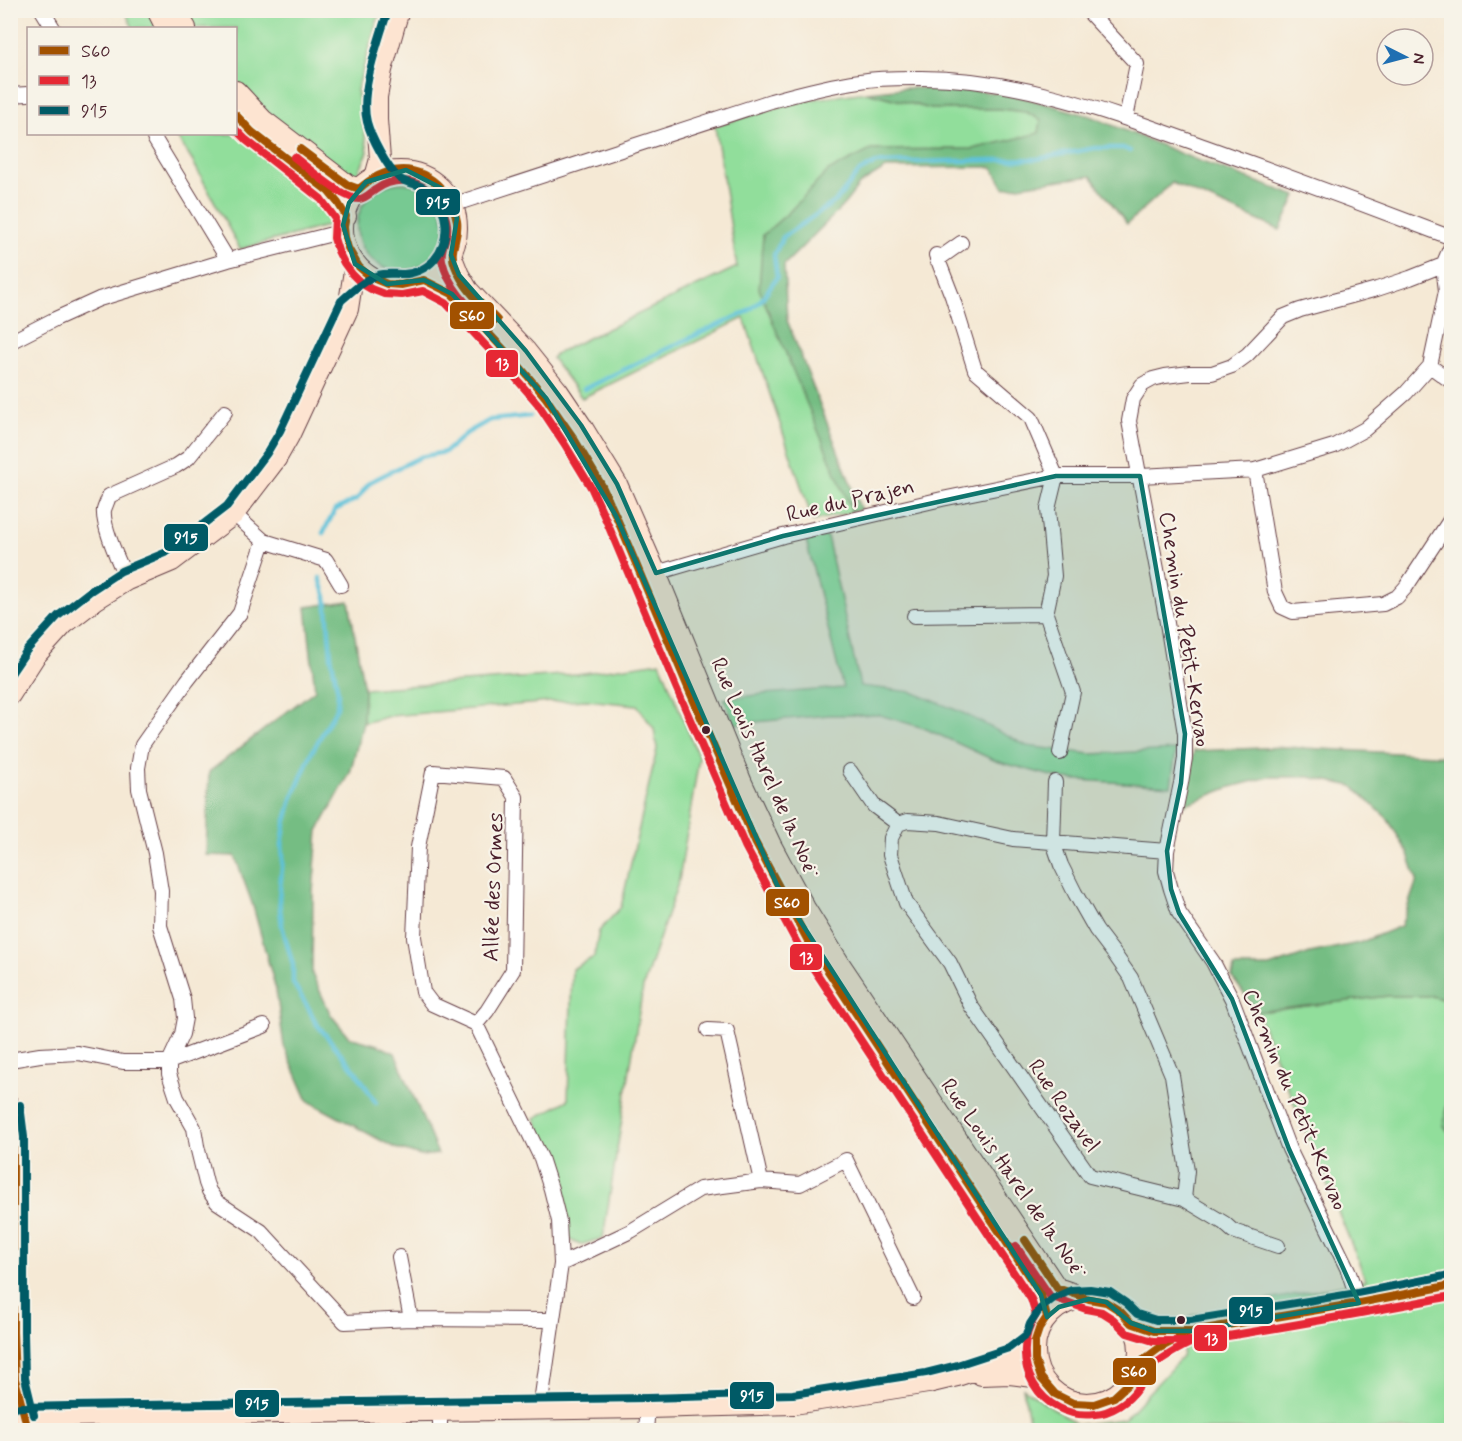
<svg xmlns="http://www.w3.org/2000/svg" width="1462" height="1441" font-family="Mynerve,sans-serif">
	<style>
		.green { fill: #91de9b; stroke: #6e7e63; stroke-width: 1.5 }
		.forest { fill: #74bd83; stroke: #5f6e57; stroke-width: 1.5 }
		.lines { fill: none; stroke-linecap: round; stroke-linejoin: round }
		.stream { stroke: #5bc1d9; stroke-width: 4.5 }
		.minor-casing { stroke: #643d44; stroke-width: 16 }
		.secondary-casing { stroke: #643d44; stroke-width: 22 }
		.minor { stroke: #fff; stroke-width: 14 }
		.secondary { stroke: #fde4d1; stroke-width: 20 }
		.bus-1-casing { stroke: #f7f3e8; stroke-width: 12 }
		.bus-2-casing { stroke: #f7f3e8; stroke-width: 12 }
		.bus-3-casing { stroke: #f7f3e8; stroke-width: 12 }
		.bus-1 { stroke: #a25100; stroke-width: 8 }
		.bus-2 { stroke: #e62834; stroke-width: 8 }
		.bus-3 { stroke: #005a66; stroke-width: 8 }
		.marked { fill: #0f766e; fill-opacity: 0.2; stroke: #0f766e; stroke-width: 4.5; stroke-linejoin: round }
		.bus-dot { fill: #4a1f2b; stroke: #f7f3e8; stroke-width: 2 }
		.labels { text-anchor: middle; stroke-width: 4.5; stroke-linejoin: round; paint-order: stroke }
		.street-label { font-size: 22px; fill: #4a1f2b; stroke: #f7f3e8 }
		.line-badge { stroke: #f7f3e8; stroke-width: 2 }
		.badge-label { font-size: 16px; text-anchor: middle; font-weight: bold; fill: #fff }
	</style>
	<rect width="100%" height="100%" fill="#f7f3e8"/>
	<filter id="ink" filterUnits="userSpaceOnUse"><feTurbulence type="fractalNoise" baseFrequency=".0167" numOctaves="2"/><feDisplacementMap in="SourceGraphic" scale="12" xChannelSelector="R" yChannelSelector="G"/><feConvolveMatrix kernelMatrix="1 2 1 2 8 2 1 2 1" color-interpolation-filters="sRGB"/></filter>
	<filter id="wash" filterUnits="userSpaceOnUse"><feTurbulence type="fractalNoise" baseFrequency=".008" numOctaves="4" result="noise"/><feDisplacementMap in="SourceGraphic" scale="24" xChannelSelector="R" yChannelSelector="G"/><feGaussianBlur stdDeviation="1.35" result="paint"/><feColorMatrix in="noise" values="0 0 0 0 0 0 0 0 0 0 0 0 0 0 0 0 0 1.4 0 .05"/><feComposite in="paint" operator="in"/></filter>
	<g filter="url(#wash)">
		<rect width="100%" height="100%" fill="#f5e9d5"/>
		<path class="green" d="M125,11H380L357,90L368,152L334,224L240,249L193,162L175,134H236V28H133Z
			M867,92L931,109H1000L1026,112L1041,120L1039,134L973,149L871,150L789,212L763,235L796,374L852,512L813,521L744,318L582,398L552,358L559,352L737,267L715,126L800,101Z
			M357 227a44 44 0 1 1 88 0a44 44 0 1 1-88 0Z
			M827,536L860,686L912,692L961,712L1027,746L1091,754L1176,750L1171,786L1064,779L1044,774L996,761L924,728L880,715H829L735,724L724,699L764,694L843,688L806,540Z
			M660,662L699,758L679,880L643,987L603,1238L580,1245L570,1240L557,1171L535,1118L568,1100L572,969L594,957L599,931L621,907L657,749L654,729L637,705L586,700L551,702L390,716L363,723L364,689L577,674Z
			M1388,996H1432L1451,1002V1081L1443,1126L1452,1134L1451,1430H1031L1023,1388L1078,1425L1124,1419L1182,1357L1191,1316L1366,1280L1257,1012Z"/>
		<path class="forest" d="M905,88L961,89L1014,95L1090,116L1194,159L1296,196L1280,230L1172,183L1127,224L1091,176L1004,188L992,167L886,168L860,184L846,202L834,215L784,265L787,320L861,510L852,512L759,289L763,235L789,212L828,171L871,150L973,149L1039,133L1041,120L1026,112L1000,109H931L867,92Z
			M349,601L364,689L363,723L350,773L318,831L313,892L312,974L331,1015L349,1037L378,1045L395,1053L438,1154L421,1156L395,1148L308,1101L284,1046L276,990L253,906L235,856L206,855L209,772L315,690L306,607Z
			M1285,747L1451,756V1002L1432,996H1388L1257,1012L1232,977L1234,967H1269L1310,953L1359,943L1401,926L1417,880L1407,851L1387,818L1352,786L1309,777H1269L1231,787L1181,806L1194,751Z
			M1451,1081V1134L1443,1126Z"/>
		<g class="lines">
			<path class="stream" d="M584,389L683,341L747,312L761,300L777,277L774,255L783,237L836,201L859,172L876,163L1037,159L1095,148H1123L1130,151
				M323,533L335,510L357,499L370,482L420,457L445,452L467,433L490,420L530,416
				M320,578L326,597L331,656L338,692L337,707L312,752L292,799L285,824L282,845L283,857L279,899L282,926L293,965V983L309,1009L315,1022L357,1073L376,1103"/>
		</g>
	</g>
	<g filter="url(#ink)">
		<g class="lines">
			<defs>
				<path id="minor" d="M42,10L53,28
					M1087,10L1137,64L1126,118
					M10,95L28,94
					M154,138L228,260
					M452,205L771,101C800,93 830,85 860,81C877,78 896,78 914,78C1016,76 1114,114 1209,148C1290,177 1371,207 1452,238
					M936,255L952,296L975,370L1031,418L1056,476L1048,509L1054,576L1046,614L1073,692L1060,753
					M937,260L961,243
					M10,342L55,319L99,299L228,260L344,231
					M1430,366L1452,382
					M1255,470L1275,592L1282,607L1293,612L1383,604L1397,597L1406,587L1452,517
					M234,514L264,541L326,560L341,585
					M264,541L240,613L187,681L142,745L138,768L139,789L155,853L161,891L160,926L183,999L185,1018L182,1034L169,1062V1074L177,1098L194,1128L197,1146L206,1183L209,1191L217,1202L261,1231L345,1322L411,1319L553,1320
					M656,573L783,536L942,499L1056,476H1140L1255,470L1334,446L1365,429L1381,415L1406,393L1430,366L1446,291L1443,265
					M127,580C120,565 102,526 104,510C105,506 108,501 109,496L176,466L188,458L225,412
					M914,616L1046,614
					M850,771L874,806L898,824L907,821L939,823L1013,839L1167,851
					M898,824L891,838L890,855L906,903L950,963L971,1006L1090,1176L1184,1199L1187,1171L1172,1075L1131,978L1115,955L1096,930L1075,893L1061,865L1053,842L1055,782
					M476,1024L487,1011L513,970L516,797L504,778L433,772L418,847L414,937L423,992L432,1004L476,1024L541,1158L551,1189L559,1221L561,1264L540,1409
					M708,1030L727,1031L761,1181
					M10,1060L40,1055L78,1053L123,1062H169L264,1026
					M1184,1199L1224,1223L1233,1231L1278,1246
					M399,1257L411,1319
					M561,1264L631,1231L700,1189L761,1181L800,1184L846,1160L913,1298
					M1359,1303L1348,1270L1289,1149L1232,999L1213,962L1179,913L1171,889L1166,871L1167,851L1181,783L1185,758V734L1166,617L1129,421L1133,399L1142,385L1153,379L1165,376L1190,373H1212L1232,366L1247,355L1283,317L1300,310L1377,289L1410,278L1443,265L1452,244
					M440,1411V1430
					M646,1430L648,1408"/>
				<path id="secondary" d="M157,10L166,28
					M175,10L186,28
					M236,91L263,120L348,185L359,189
					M236,115L252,132L328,191L338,203L346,216
					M343 228a57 57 0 1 1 114 0a57 57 0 1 1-114 0Z
					M375,177L380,159L377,120V97L382,70L399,10
					M451,255L459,275L468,290L526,351L558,391L581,425L617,484L656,573L742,783L771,845L805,908L840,964L1057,1288L1089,1299
					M424,280L452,294L521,368L542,393
					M582,452L601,484L616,516L698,710
					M10,695L35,656L64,624L95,600L127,580L172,561L234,514L276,459L289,436L348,309L355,264
					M760,852C784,899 810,943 839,987
					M904,1084L1041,1295L1047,1317
					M10,1106L13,1137V1332L15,1379L28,1430
					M1035 1351a52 52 0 1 1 104 0a52 52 0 1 1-104 0Z
					M1131,1323L1154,1331H1192L1359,1303L1452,1285
					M1138,1364L1158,1349L1189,1333
					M981,1375L1010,1374L1041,1378
					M10,1419L24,1417L69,1416L648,1408L794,1404L928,1383L957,1376L1014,1357L1035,1341"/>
			</defs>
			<use href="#minor" class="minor-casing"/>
			<use href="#secondary" class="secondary-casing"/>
			<use href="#minor" class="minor"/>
			<use href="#secondary" class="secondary"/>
			<defs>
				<path id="bus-1" d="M236,115L252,132L328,191L338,203L346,216L344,227L345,237L348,248L359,267L367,274L377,280L387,284L401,285L424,280L452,294L521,368L546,398L573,437L601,484L616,516L686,683L755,842L807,939L1041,1295L1047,1317L1039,1329L1035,1341V1360L1041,1378L1055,1394L1073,1403L1094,1404L1114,1397L1129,1383L1138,1364L1158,1349L1192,1331L1359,1303L1452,1285
					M300,149L348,185L359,189C384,166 416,162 441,188C449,198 455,209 457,221C460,238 448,249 455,266C463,288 481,304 497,320
					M10,1111L13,1137V1332L15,1379L28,1430
					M1025,1240L1057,1288L1089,1299L1106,1302L1120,1311L1131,1323L1154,1331H1192L1212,1328"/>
				<path id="bus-2" d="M236,130L246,140L321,199L335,218L334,238L338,251L344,263L352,274L361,283L371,289L384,294L402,295L423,291L446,303L513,375L538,404L564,443L592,489L606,520L676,687L745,846L798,945L1031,1299L1036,1315C1006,1360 1040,1421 1095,1414C1111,1413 1128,1402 1137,1389C1142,1383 1143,1375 1148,1370C1158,1360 1182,1346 1195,1341C1203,1338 1213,1338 1222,1337C1240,1334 1258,1331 1276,1328C1335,1318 1393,1307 1452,1296
					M294,157C307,167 344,200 359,199C365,199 370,193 375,190C392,178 414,177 430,192C440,202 449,218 447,233C445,243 440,250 442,260C448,288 470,308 490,327
					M1016,1246L1050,1296L1086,1309L1102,1312L1113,1319L1127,1333L1153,1341H1193L1214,1338"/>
				<path id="bus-3" d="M10,675L27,650L58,616L89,592L121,571L167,552L227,506L267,453L280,431L341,301C352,291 364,280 378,275C386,273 393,274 401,274C412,275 426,269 434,260C452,239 449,203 424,188C416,183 406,184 399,178C387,168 371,137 367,122C359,92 379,40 388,10
					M20,1105L24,1137V1332L25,1378L34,1415
					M10,1408L24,1407L69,1406L648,1398L793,1394L926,1373L954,1366L1009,1348L1026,1335L1030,1324L1040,1309L1054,1298L1072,1290L1090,1289L1110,1292L1126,1303L1137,1314L1156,1320H1191L1357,1293L1450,1275"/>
			</defs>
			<use href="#bus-1" class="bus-1-casing"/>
			<use href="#bus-2" class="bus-2-casing"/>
			<use href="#bus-3" class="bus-3-casing"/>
			<use href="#bus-1" class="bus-1"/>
			<use href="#bus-2" class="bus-2"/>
			<use href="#bus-3" class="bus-3"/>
		</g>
	</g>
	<path class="marked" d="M406,170L441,188L457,218L451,255L459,275L526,351L581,425L617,484L656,573L783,536L1056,476H1140L1185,734L1181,783L1167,851L1171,889L1179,913L1232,999L1289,1149L1359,1303L1192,1331H1154L1131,1323L1106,1302L1089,1299L1059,1307L1047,1317L1041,1295L777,885L616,516L546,398L452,294L424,280L387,284L355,264L343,225L349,203L366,182Z"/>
	<g class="bus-dot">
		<circle cx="706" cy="730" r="5"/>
		<circle cx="1181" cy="1320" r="5"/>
	</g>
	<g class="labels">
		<g class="street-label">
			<text transform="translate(850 499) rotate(-13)" y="8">Rue du Prajen</text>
			<text transform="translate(1186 629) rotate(81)" y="8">Chemin du Petit-Kervao</text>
			<text transform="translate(765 764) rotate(66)" y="8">Rue Louis Harel de la Noë</text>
			<text transform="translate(492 887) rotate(-88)" y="8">Allée des Ormes</text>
			<text transform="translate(1296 1099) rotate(67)" y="8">Chemin du Petit-Kervao</text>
			<text transform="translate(1065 1105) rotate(55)" y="8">Rue Rozavel</text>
			<text transform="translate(1013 1175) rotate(55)" y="8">Rue Louis Harel de la Noë</text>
		</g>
	</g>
	<g class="line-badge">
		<rect x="415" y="188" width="46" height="28" rx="6" fill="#005a66"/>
		<rect x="449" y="301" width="46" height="29" rx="6" fill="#a25100"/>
		<rect x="485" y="349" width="34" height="29" rx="6" fill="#e62834"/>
		<rect x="163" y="523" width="46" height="29" rx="6" fill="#005a66"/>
		<rect x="765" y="888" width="45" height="29" rx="6" fill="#a25100"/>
		<rect x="789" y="943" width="34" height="28" rx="6" fill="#e62834"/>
		<rect x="1228" y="1296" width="46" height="29" rx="6" fill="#005a66"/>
		<rect x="1193" y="1324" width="35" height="28" rx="6" fill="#e62834"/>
		<rect x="1112" y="1357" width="45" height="29" rx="6" fill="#a25100"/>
		<rect x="729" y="1381" width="46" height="29" rx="6" fill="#005a66"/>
		<rect x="234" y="1389" width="46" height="29" rx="6" fill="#005a66"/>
	</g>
	<g class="badge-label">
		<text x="438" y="208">915</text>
		<text x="472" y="321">S60</text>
		<text x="502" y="369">13</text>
		<text x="186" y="543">915</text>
		<text x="787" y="908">S60</text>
		<text x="806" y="963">13</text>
		<text x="1251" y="1316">915</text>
		<text x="1211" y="1344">13</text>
		<text x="1134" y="1377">S60</text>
		<text x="752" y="1401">915</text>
		<text x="257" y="1409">915</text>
	</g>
	<rect width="1462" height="1441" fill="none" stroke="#f7f3e8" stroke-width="36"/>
	<rect x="27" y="27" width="210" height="108" fill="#f7f3e8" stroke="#b29e9c" stroke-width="1.5"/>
	<rect x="39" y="46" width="30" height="9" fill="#a25100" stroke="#b29e9c" stroke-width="1.5"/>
	<text x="81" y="57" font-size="18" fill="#4a1f2b">S60</text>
	<rect x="39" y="76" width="30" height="9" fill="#e62834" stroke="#b29e9c" stroke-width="1.5"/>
	<text x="81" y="87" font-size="18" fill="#4a1f2b">13</text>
	<rect x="39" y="106" width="30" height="9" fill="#005a66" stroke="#b29e9c" stroke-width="1.5"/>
	<text x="81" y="117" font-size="18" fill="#4a1f2b">915</text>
	<g transform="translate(1405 57) rotate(96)"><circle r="28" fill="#f7f3e8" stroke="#b29e9c" stroke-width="1.5"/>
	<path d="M0-4.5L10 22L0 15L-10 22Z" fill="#1f6fb2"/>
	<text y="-9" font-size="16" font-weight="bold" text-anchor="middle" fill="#4a1f2b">N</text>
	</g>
</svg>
